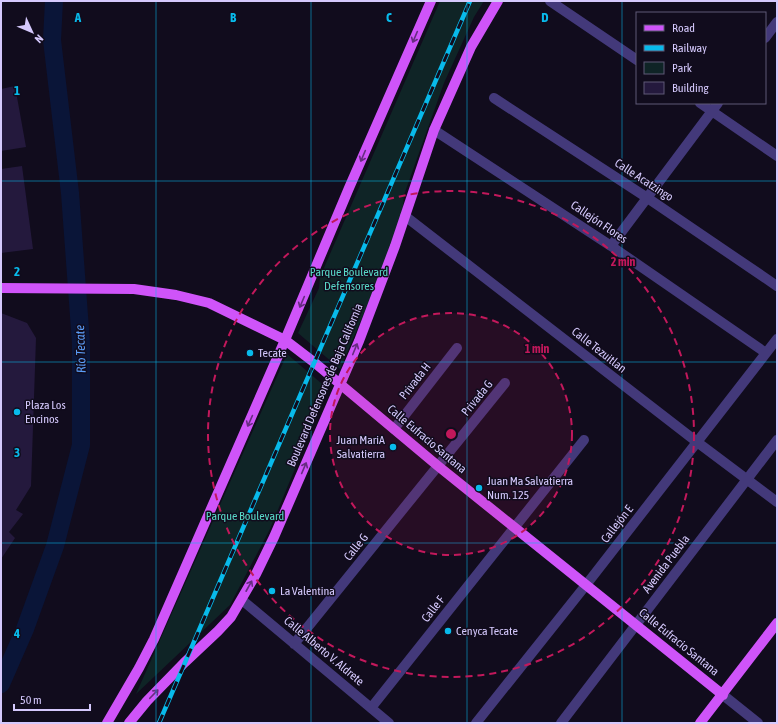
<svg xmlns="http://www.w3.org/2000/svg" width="778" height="724" font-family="'Asap Condensed',sans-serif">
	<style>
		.green { fill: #0f2426 }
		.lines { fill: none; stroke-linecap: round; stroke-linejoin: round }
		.river { stroke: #0a1538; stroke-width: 18 }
		.building { fill: #24193d }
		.minor { stroke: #43397a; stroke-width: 10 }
		.major { stroke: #cf54f9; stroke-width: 10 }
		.rail-casing { stroke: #08baeb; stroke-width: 4.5 }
		.rail { stroke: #110c1d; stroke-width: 3; stroke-dasharray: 9; stroke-linecap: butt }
		.oneway { stroke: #662c80 }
		.grid { fill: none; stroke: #08baeb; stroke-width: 1; stroke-opacity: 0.55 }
		.ring { fill: none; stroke: #c2185b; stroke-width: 2; stroke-dasharray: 7 5 }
		.poi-dot { fill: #08baeb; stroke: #110c1d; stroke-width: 1.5 }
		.labels { text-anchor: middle; stroke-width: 3; stroke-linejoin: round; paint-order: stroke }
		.street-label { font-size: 12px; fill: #d5c9fd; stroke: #110c1d }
		.park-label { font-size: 12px; fill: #59d9c8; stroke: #110c1d }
		.poi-label { font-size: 12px; fill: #d5c9fd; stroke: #110c1d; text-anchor: start }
		.water-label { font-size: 13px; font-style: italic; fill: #5b9ef9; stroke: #110c1d }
		.grid-label { font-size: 13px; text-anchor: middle; font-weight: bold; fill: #08baeb; stroke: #110c1d; stroke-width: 3; stroke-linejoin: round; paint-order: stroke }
		.centre { fill: #c2185b; stroke: #110c1d; stroke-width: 2 }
		.ring-label { font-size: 12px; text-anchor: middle; font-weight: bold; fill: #c2185b; stroke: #110c1d; stroke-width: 3; stroke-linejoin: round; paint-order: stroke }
	</style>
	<rect width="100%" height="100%" fill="#110c1d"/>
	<path class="green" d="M440,1H484L474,17L444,83L404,195L401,228L340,369L298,333L319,288L320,277Z
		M287,354L328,389L270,529L230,605L136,694Z"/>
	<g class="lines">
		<path class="river" d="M1,684L25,629L55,546L81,445V343L70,193L52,40L54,1"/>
	</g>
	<path class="building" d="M15,86L26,147L1,151V89Z
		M22,166L33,249L1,253V169Z
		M1,313L27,323L36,338L31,486L16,510L23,514L9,532L15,538L1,559Z"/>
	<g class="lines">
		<path class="minor" d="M550,1L637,60
			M765,38L777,22
			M494,98L646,197L777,286
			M700,103L777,156
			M434,130L611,246L766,353
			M405,216L697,442L777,502
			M611,246L718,103
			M394,429L457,348
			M242,600L389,723
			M294,644L505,383
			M723,695L758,723
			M371,708L584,440
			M476,723L586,585L777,339
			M561,723L777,440"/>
		<path class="major" d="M1,288L134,289L176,295L209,303L285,340L315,363L438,466L723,695
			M107,723L139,668L154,639L285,340L349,188L431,1
			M129,723L147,701L184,663L218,631L231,617L256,574L274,537L359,341L395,246L434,130L471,47L498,1
			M700,723L777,623"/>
		<defs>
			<path id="rail" d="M159,723L470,1"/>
		</defs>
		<use href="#rail" class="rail-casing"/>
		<use href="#rail" class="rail"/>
	</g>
	<defs><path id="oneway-shaft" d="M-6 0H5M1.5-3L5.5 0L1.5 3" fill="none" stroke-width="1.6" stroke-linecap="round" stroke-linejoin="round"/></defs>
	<g class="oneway">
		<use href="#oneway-shaft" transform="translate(415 37) rotate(113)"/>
		<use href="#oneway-shaft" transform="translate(363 156) rotate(113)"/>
		<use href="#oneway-shaft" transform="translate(302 302) rotate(113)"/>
		<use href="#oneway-shaft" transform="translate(355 349) rotate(-68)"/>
		<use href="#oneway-shaft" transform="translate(250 421) rotate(114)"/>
		<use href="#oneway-shaft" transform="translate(304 468) rotate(-67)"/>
		<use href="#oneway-shaft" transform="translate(249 586) rotate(-61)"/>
		<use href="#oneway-shaft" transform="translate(154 694) rotate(-46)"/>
	</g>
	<path class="grid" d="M156,1V723M311,1V723M467,1V723M622,1V723M1,181H777M1,362H777M1,543H777"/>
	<circle cx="451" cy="434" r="121" fill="#c2185b" fill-opacity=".12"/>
	<g class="ring">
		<circle cx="451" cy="434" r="121"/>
		<circle cx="451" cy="434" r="243"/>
	</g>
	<g class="poi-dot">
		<circle cx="250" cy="353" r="4"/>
		<circle cx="17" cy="412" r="4"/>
		<circle cx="393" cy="447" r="4"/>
		<circle cx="479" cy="488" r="4"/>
		<circle cx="272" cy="591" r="4"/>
		<circle cx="448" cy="631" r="4"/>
	</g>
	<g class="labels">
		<g class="street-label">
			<text transform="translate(644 180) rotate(33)" y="4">Calle Acatzingo</text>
			<text transform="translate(599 222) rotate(34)" y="4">Callejón Flores</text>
			<text transform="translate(599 350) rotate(38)" y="4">Calle Tezuitlan</text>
			<text transform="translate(415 381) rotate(-52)" y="4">Privada H</text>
			<text transform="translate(325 385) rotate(-67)" y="4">Boulevard Defensores de Baja California</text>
			<text transform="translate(477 398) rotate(-51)" y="4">Privada G</text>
			<text transform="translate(427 439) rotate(40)" y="4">Calle Eufracio Santana</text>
			<text transform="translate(617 524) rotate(-52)" y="4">Callejón E</text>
			<text transform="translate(356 547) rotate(-51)" y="4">Calle G</text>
			<text transform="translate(666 564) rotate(-53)" y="4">Avenida Puebla</text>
			<text transform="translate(433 609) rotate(-52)" y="4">Calle F</text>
			<text transform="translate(679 642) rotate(39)" y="4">Calle Eufracio Santana</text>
			<text transform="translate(324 651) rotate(40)" y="4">Calle Alberto V. Aldrete</text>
		</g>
		<g class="park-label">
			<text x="349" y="276">Parque Boulevard<tspan x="349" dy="14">Defensores</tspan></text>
			<text x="245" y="520">Parque Boulevard</text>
		</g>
		<g class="poi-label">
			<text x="258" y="357">Tecate</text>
			<text x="25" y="409">Plaza Los<tspan x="25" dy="14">Encinos</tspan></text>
			<text x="385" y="444" text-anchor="end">Juan MariA<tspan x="385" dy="14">Salvatierra</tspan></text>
			<text x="487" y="485">Juan Ma Salvatierra<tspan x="487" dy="14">Num. 125</tspan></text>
			<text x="280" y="595">La Valentina</text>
			<text x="456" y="635">Cenyca Tecate</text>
		</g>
		<g class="water-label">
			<text transform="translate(80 349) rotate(-92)" y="5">Río Tecate</text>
		</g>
	</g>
	<g class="grid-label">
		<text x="78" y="22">A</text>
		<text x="233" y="22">B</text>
		<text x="389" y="22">C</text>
		<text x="545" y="22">D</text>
		<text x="17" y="95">1</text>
		<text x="17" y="276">2</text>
		<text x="17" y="457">3</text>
		<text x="17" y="638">4</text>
	</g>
	<circle cx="451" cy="434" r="6" class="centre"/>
	<g class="ring-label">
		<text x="623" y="266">2 min</text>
		<text x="537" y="353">1 min</text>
	</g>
	<rect width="778" height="724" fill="none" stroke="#d5c9fd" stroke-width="4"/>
	<rect x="636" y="12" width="130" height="92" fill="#110c1d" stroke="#5f5877"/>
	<rect x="644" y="25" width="20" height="6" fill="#cf54f9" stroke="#5f5877"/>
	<text x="672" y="32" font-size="12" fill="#d5c9fd">Road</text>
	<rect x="644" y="45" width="20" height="6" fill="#08baeb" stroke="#5f5877"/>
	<text x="672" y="52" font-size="12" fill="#d5c9fd">Railway</text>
	<rect x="644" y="62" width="20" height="12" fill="#0f2426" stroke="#5f5877"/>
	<text x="672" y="72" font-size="12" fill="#d5c9fd">Park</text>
	<rect x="644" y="82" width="20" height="12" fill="#24193d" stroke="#5f5877"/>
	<text x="672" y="92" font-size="12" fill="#d5c9fd">Building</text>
	<g transform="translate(32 32) rotate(134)" stroke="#110c1d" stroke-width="3" paint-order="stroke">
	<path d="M0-3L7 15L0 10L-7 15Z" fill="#d5c9fd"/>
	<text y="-6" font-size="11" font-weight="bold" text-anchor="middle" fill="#d5c9fd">N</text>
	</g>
	<path d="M14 704v6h76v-6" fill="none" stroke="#d5c9fd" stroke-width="2"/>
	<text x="20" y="704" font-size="12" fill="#d5c9fd" stroke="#110c1d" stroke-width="3" paint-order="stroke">50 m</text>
</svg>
